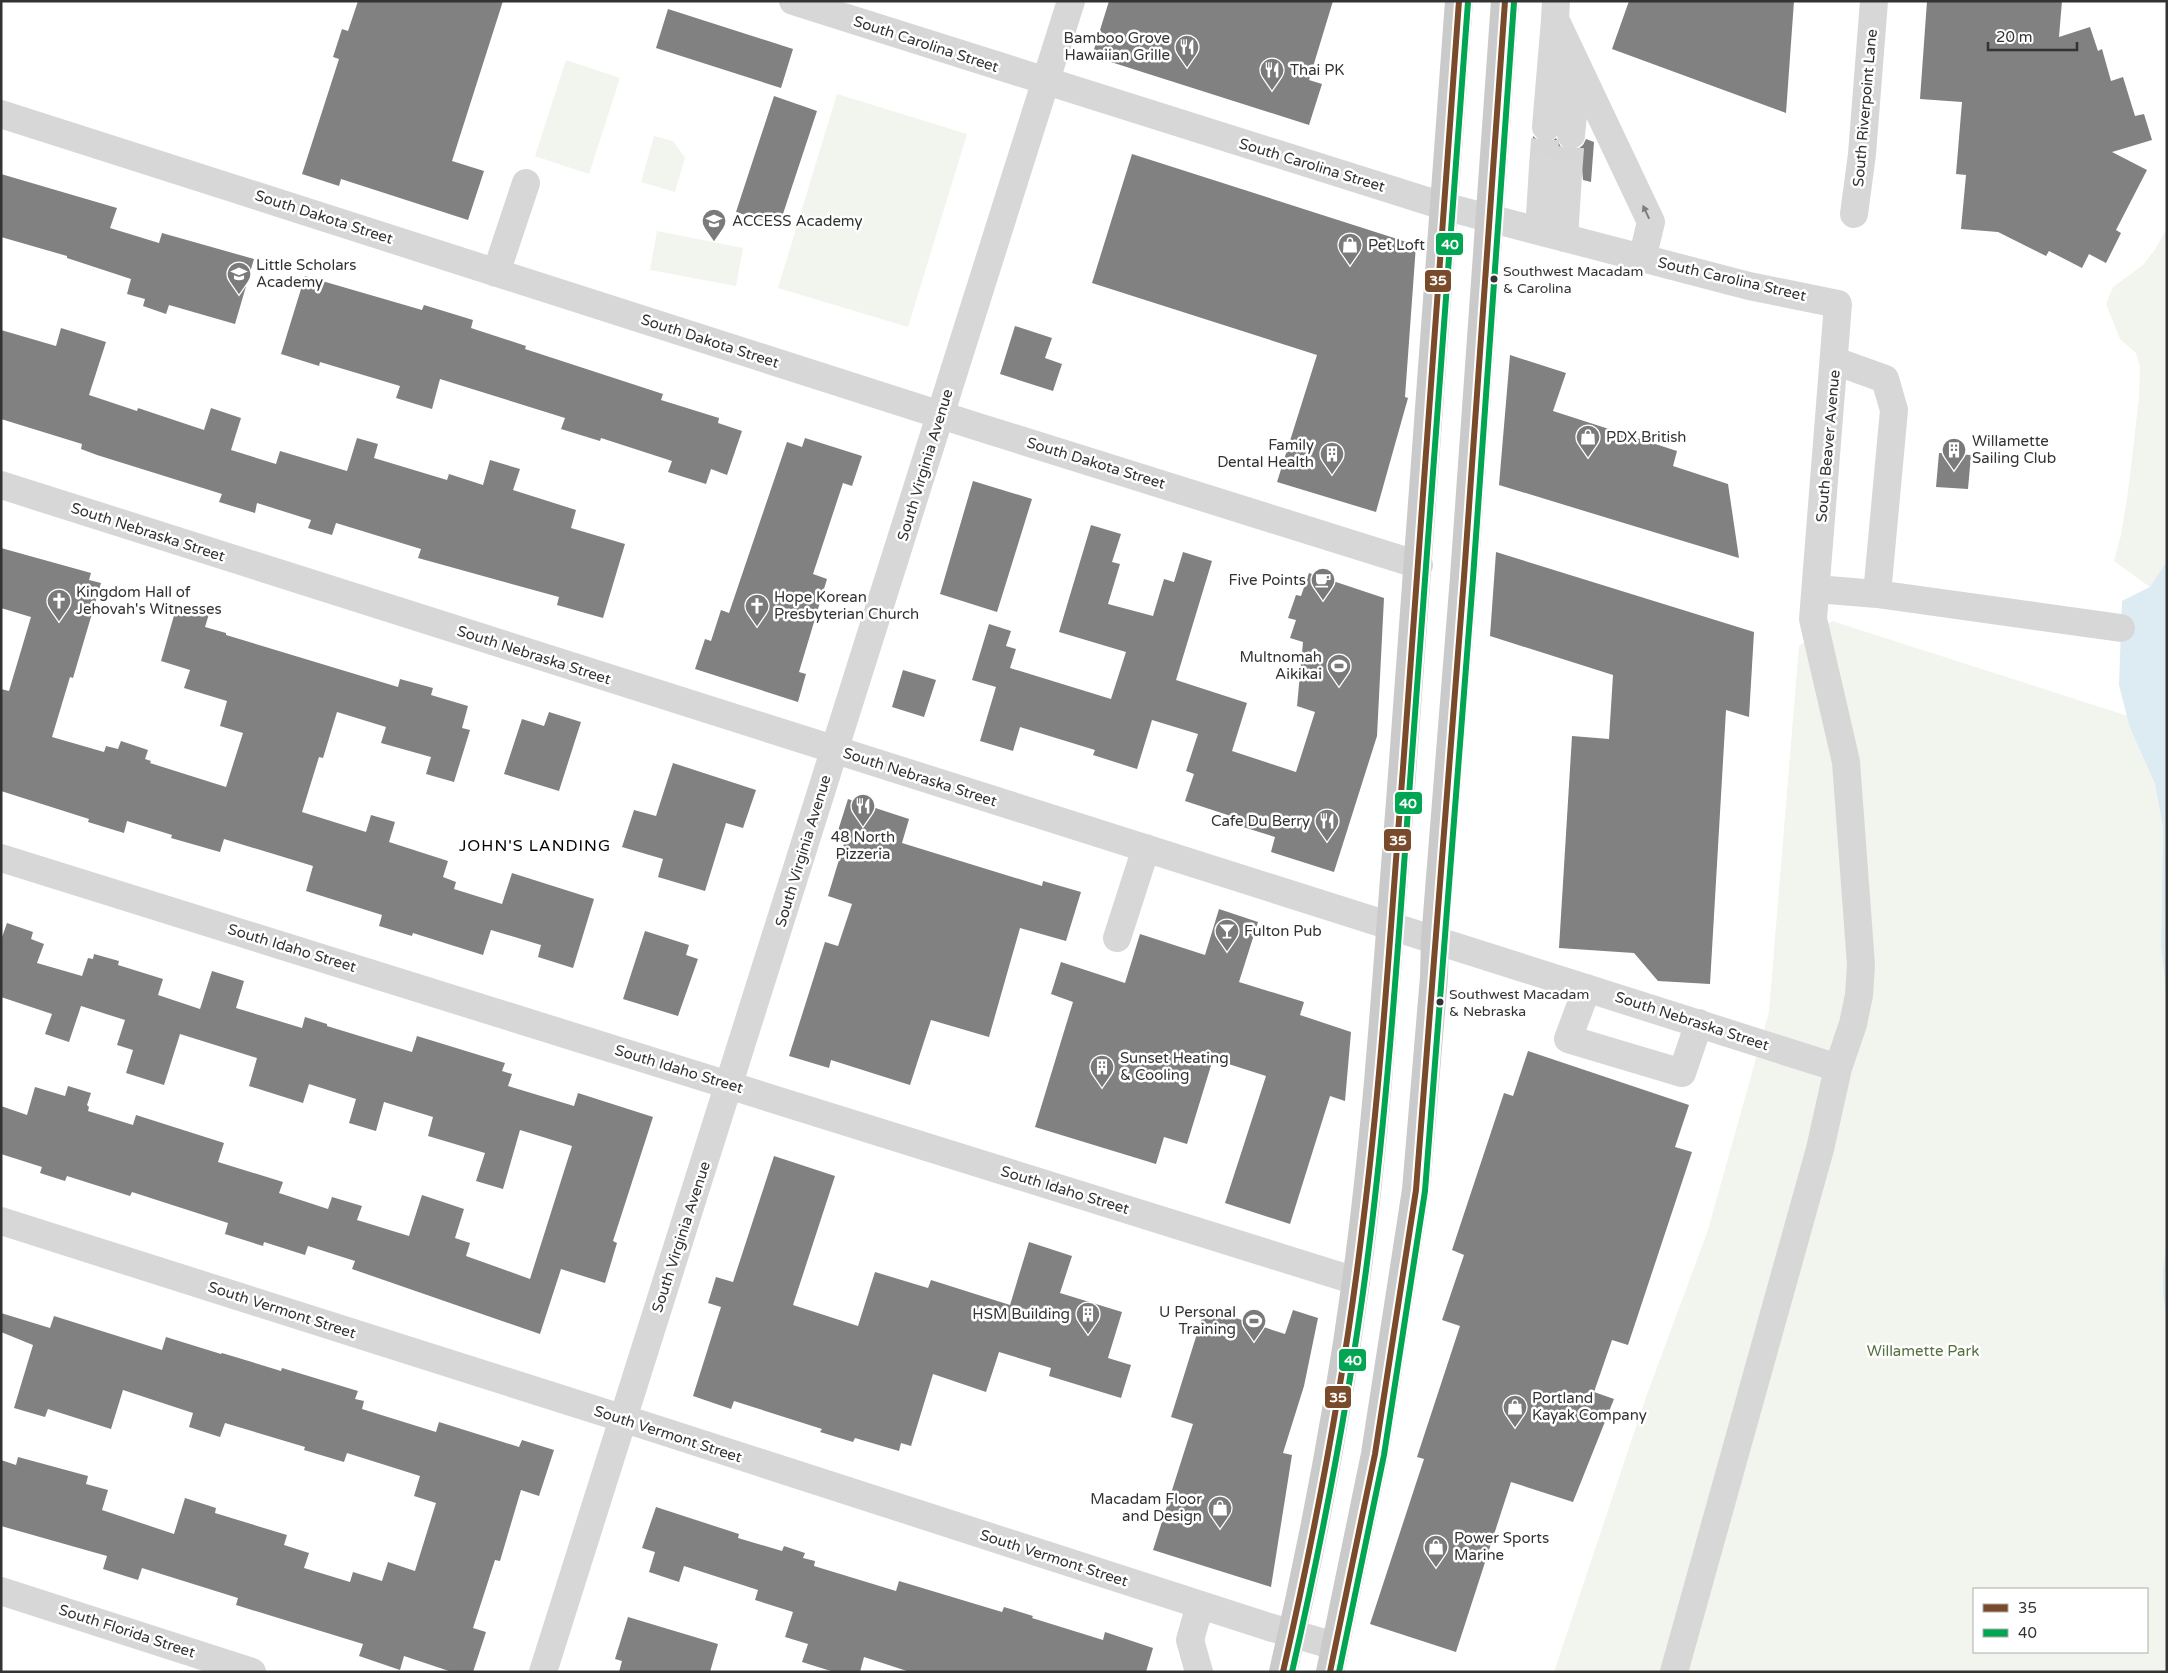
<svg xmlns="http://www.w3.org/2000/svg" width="2168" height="1673" font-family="'Varela Round',sans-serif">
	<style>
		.green { fill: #f1f5ed; fill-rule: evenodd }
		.water { fill: #ddebf3 }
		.building { fill: #818181 }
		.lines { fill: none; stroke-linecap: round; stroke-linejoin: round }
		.minor-tunnel { stroke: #d6d6d6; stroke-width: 28; stroke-dasharray: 28 14; stroke-linecap: butt }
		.minor { stroke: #d7d7d7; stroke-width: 28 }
		.major { stroke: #cacaca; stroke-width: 28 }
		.bus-1-casing { stroke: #fff; stroke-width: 10 }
		.bus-2-casing { stroke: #fff; stroke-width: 10 }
		.bus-1 { stroke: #7a4b2a; stroke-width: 6 }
		.bus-2 { stroke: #00a651; stroke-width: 6 }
		.oneway { fill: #7d7d7d }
		.bus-dot { fill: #333; stroke: #fff; stroke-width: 2 }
		.labels { text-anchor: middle; stroke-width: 5; stroke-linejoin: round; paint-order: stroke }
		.bus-label { font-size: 14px; fill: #333; stroke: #fff; text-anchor: start }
		.poi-label { font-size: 15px; fill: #333; stroke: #fff; text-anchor: start }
		.street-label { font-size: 15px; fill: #333; stroke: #fff }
		.park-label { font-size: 15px; fill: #56703f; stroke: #fff }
		.neighbourhood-label { font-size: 16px; letter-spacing: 1px; fill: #000; stroke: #fff }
		.line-badge { stroke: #fff; stroke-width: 2 }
		.badge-label { font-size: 14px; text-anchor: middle; font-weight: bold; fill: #fff }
	</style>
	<rect width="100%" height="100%" fill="#fff"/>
	<path class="green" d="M566,60L620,78L589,174L535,156Z
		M837,94L967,134L908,327L778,288Z
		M654,136L673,141L685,158L675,192L641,182Z
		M2167,228V561L2150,587L2114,561L2121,535L2128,492L2139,398L2140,367L2136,353L2120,339L2106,304L2113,287L2143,265L2156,248Z
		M657,231L743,248L736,286L650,270Z
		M1832,621L2128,716L2130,728L2155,784L2163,828L2161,946L2167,999V1247C2161,1271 2161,1293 2167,1316V1672H1554L1645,1400L1708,1230L1769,1012L1799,646ZM1974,1589H2147V1652H1974Z"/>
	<path class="water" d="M2167,561V999L2161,946L2163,828L2155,784L2130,728L2119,685L2122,601L2150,587Z
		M2167,1247V1316C2161,1293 2161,1271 2167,1247Z"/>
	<path class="building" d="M358,1H503L452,161L484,171L468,220L341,179L339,186L302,174L339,59L333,57L342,29L348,31Z
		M1109,1H1333L1309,80L1322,84L1309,125L1092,56Z
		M1629,1H1794L1786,113L1612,49Z
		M1927,1H2062L2059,37L2090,27L2098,51L2102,49L2111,81L2123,77L2135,116L2144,114L2152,140L2112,152L2147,170L2116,230L2121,233L2106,263L2089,254L2082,268L2049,251L2046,256L1998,232L1961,229L1966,175L1956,174L1962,102L1920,99Z
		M668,9L793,49L781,88L656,48Z
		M774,96L817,111L779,226L736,212Z
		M1533,136L1538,140L1544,142L1552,141L1556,138L1561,147L1570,151L1578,149L1583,145L1586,139L1594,142L1591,182L1583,180L1582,169L1576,162L1568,159L1558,164L1552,154L1544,152L1537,153L1532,156Z
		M1132,154L1416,245L1405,397L1408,398L1376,512L1277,482L1317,355L1092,283Z
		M1,174L117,208L110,228L159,243L162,233L254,259L235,324L169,305L166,314L143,306L145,299L127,294L131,279L67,258V256L1,237Z
		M305,276L422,310L424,305L473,320L471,328L526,346L525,349L663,394L661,400L719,418L718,423L742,431L727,475L711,469L706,484L668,472L672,461L601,438L600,441L561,429L565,418L440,379L432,409L396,398L400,386L320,362L319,366L281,354Z
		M1015,326L1052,338L1045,358L1062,364L1053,391L1000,374Z
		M61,328L106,342L89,395L137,411L138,408L204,430L211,408L241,418L231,450L276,464L280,451L347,471L357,438L378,444L374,458L447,480L449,474L483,485L490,460L520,469L513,490L576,510L571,528L625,544L603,618L557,605L559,597L418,558L421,549L336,523L332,535L308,528L311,520L257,503L255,513L219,502L222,494L97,455L81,449L82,444L1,419V330L56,346Z
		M1510,355L1566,373L1553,411L1677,451L1673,466L1728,484L1739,558L1499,485Z
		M805,438L862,456L852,486L843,483L813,574L827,579L799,672L806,674L798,702L695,669L705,639L711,641L721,610L729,613L787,442L802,447Z
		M1939,453L1971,455L1968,489L1936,487Z
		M973,481L1032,499L997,612L940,594Z
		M1091,525L1121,534L1112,562L1120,564L1108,604L1153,616L1164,579L1174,582L1183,552L1212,561L1176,680L1247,703L1232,751L1296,772L1315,712L1297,706L1303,642L1290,638L1296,620L1288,618L1296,595L1301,596L1309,573L1384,598L1377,736L1334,872L1271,852L1275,837L1240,826L1243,820L1185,801L1194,774L1186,771L1198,734L1152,720L1137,769L1093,755L1095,750L1020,727L1013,751L980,741L996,687L972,680L989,624L1011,631L1006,646L1016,649L1010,668L1111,699L1126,652L1059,632Z
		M1,548L91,573L89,580L101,583L73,678L70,677L52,737L104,752L106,746L118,749L121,741L148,750L145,759L151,761L150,763L226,787L243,733L220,726L227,701L184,688L190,670L161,661L177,605L209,614L205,627L226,633V635L398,687L400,679L433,688L431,695L468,706L462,728L470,730L454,782L426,774L431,757L381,743L386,727L337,712L323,758L319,757L302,812L366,832L371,815L395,822L389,842L448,861L443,877L456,882L454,889L502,904L512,873L594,899L573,968L538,957L541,945L491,930L483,955L413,933L412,936L379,926L382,915L306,891L313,866L224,839L220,852L171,838L172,835L127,821L124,833L88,822L89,819L1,791V689L9,691L31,617L1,608Z
		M1496,552L1754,632L1749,717L1726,710L1710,984L1658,981L1634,953L1559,948L1572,736L1609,739L1613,675L1490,636Z
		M903,670L936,680L924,717L892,707Z
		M549,712L581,722L559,791L504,774L522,719L544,726Z
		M673,763L756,790L743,828L726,823L705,891L658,877L663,859L622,847L634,810L656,816Z
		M848,799L909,819L902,843L1042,886L1043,881L1081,892L1066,941L1020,928L989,1037L931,1020L910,1085L831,1060L829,1068L789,1056L825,942L838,946L852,904L828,896L845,840L836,837Z
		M1219,909L1258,922L1239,982L1304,1002L1300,1015L1351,1032L1345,1101L1330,1096L1290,1224L1225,1203L1266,1076L1213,1059L1187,1144L1164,1137L1156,1164L1035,1127L1073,1002L1051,994L1061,962L1125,983L1140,934L1205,955Z
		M7,923L33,932L31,939L44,944L37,963L82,976L88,958L93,959L94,954L119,961L118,965L163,979L158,995L200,1009L212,971L244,981L236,1008L302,1028L305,1017L327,1024V1026L412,1052L417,1036L505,1063L502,1071L512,1074L508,1086L574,1106L578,1093L653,1117L613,1241L617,1243L605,1283L561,1269L540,1334L352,1269L355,1261L308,1246L305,1255L264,1242L263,1246L225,1234L228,1223L132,1192L130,1196L67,1176L65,1181L40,1173L42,1167L1,1154V1106L27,1115L35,1087L65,1096L68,1086L91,1093L87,1105L89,1107L88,1111L133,1125L136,1115L224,1143L218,1162L283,1182L279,1193L328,1209L332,1197L362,1206L357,1220L409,1236L422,1195L464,1209L455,1238L470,1243L466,1256L530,1279L572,1146L520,1130L503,1189L476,1181L485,1153L428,1136L433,1117L384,1102L376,1131L349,1123L356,1099L309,1084L303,1103L249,1086L257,1058L180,1034L164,1085L126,1073L133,1050L117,1045L125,1020L81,1006L69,1042L45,1034L52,1014L1,997V940Z
		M645,931L689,945L686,955L698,959L678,1016L623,999Z
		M1528,1051L1689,1105L1675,1147L1692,1152L1628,1345L1612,1340L1594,1392L1614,1399L1573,1502L1511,1482L1456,1652L1370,1624L1424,1459L1417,1457L1460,1326L1442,1320L1464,1255L1452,1250L1504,1093L1513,1096Z
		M774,1156L835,1176L793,1305L858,1326L875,1272L928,1288L931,1280L1010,1305L1029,1242L1072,1256L1060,1293L1122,1312L1108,1358L1131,1365L1121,1398L1049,1376L1051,1368L999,1352L986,1392L933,1374L911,1446L901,1443L899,1451L855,1438L853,1442L820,1432L822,1429L734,1401L731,1409L693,1396L721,1307L708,1303L716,1277L733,1282Z
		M1205,1308L1285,1334L1293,1310L1318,1318L1304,1386L1283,1453L1292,1455L1271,1587L1153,1550L1193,1424L1171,1417Z
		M1,1313L50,1328L54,1316L162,1350L166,1337L221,1354L222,1353L281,1371L282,1368L358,1391L355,1399L364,1401L362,1409L436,1432L439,1422L519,1447L522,1440L554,1450L539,1496L521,1490L500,1561L495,1560L473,1628L486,1632L473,1672H452L404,1656L400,1670L359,1656L363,1644L236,1605L238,1598L142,1568L138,1580L103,1569L107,1556L1,1526V1460L16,1465L18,1457L88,1476L86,1484L108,1490L102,1510L174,1534L185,1498L216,1508L215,1513L287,1535L284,1545L309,1553L304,1568L350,1582L353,1572L382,1581L388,1562L415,1571L436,1503L414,1496L420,1476L347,1453L344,1462L304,1450L305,1447L225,1423L220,1437L189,1427L193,1413L123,1390L111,1429L48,1409L45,1417L14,1408L33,1345L1,1332Z
		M656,1507L739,1534L738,1538L782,1551L784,1546L805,1553L803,1558L815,1561L814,1566L896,1591L899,1581L1002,1612L1004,1607L1033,1616L1032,1618L1103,1640L1105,1632L1153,1648L1146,1672H910L864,1657L860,1672H834L802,1662L808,1644L785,1637L793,1612L755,1600L758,1590L684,1566L679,1582L649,1572L655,1552L642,1548Z
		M628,1617L718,1644L710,1672H619L622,1661L615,1659Z"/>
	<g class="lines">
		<path class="minor-tunnel" d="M1543,167L1546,127
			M1568,175L1571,135"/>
		<path class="minor" d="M793,1L1443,206L1749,286L1838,304L1813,619L1846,762L1861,965L1859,995L1853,1024L1838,1068L1820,1149L1674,1672
			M1556,1L1555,19L1651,222L1642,259
			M1,114L972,425L1419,565
			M1546,127L1555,20
			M1571,135L1578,67
			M1854,214L1862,154L1874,1
			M1539,231L1543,167
			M1564,238L1568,175
			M496,273L526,183
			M1835,361L1885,379L1894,410L1877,594
			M1,485L1838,1068
			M1816,589L1877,594L2121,628
			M1,858L1356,1281
			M1117,938L1146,848
			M1587,988L1568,1039L1682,1073L1699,1023
			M1,1221L656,1429L1269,1627L1335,1646
			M1,1591L252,1672
			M543,1672L1071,1
			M1199,1672L1190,1640L1200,1605"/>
		<path class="major" d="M1283,1672C1313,1543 1338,1412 1356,1281C1378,1122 1387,962 1400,802C1421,535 1438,268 1459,1
			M1330,1672L1375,1454L1416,1190L1434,977L1435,940L1464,577L1505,1"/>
		<defs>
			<path id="bus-1" d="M1283,1672C1317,1523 1345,1374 1363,1223C1382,1072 1391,920 1403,768C1422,513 1439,257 1459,1
				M1330,1672L1375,1454L1416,1190L1464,577L1505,1"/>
			<path id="bus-2" d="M1292,1672C1326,1523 1354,1374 1372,1223C1390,1072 1400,920 1411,768C1431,513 1448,257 1468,2
				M1339,1672L1384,1455L1425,1191L1473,578L1514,2"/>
		</defs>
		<use href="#bus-1" class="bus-1-casing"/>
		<use href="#bus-2" class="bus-2-casing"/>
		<use href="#bus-1" class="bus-1"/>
		<use href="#bus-2" class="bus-2"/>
	</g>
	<defs><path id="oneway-solid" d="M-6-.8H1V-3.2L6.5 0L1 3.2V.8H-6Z" transform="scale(1.25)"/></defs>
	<use class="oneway" href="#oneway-solid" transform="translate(1646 212) rotate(-115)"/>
	<defs>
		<symbol id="restaurant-pin" viewBox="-11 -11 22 30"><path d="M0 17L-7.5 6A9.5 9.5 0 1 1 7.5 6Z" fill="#7a7a7a" stroke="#fff"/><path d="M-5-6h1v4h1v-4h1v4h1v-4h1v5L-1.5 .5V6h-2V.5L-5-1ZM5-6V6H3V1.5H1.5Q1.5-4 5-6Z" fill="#fff"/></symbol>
		<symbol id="school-pin" viewBox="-11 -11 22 30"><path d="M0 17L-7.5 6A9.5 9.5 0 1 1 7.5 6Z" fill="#7a7a7a" stroke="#fff"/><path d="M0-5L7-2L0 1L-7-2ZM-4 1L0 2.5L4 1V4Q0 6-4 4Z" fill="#fff"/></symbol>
		<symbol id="shop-pin" viewBox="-11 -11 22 30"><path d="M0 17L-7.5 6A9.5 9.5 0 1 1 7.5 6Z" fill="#7a7a7a" stroke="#fff"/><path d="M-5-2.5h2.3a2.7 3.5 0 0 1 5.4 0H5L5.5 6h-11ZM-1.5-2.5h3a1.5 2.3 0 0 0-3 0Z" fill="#fff"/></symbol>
		<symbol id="building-pin" viewBox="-11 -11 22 30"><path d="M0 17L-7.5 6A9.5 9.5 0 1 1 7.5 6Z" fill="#7a7a7a" stroke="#fff"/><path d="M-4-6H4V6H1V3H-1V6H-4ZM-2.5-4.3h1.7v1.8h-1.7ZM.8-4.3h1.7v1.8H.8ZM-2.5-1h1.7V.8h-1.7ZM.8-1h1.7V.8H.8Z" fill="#fff"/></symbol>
		<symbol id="cafe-pin" viewBox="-11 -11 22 30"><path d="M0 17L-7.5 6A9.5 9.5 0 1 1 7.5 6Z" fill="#7a7a7a" stroke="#fff"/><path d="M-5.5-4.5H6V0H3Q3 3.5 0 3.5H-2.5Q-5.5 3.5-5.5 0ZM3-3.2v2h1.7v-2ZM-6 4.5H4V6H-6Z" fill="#fff"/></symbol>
		<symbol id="church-pin" viewBox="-11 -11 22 30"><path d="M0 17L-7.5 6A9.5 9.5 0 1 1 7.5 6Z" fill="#7a7a7a" stroke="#fff"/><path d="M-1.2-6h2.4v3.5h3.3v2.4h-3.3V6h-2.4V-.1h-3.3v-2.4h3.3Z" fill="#fff"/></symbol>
		<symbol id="stadium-pin" viewBox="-11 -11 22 30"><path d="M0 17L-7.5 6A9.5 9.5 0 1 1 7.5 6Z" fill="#7a7a7a" stroke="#fff"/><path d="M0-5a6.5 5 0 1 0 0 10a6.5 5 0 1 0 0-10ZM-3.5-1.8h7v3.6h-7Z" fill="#fff"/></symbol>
		<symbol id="bar-pin" viewBox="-11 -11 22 30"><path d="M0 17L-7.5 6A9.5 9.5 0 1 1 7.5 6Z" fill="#7a7a7a" stroke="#fff"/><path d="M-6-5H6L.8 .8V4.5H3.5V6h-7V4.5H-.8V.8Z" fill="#fff"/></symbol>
	</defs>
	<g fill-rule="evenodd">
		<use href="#restaurant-pin" x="1173" y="33" width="28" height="38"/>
		<use href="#restaurant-pin" x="1258" y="56" width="28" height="38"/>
		<use href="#school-pin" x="700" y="207" width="28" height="38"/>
		<use href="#shop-pin" x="1336" y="231" width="28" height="38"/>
		<use href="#school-pin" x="225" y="260" width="28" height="38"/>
		<use href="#shop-pin" x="1574" y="423" width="28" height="38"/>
		<use href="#building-pin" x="1940" y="436" width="28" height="38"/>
		<use href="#building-pin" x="1318" y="440" width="28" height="38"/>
		<use href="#cafe-pin" x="1309" y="566" width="28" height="38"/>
		<use href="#church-pin" x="45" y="587" width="28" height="38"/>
		<use href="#church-pin" x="743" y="592" width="28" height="38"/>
		<use href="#stadium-pin" x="1325" y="652" width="28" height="38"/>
		<use href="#restaurant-pin" x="849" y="792" width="28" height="38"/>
		<use href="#restaurant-pin" x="1313" y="807" width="28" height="38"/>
		<use href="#bar-pin" x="1213" y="917" width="28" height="38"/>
		<use href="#building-pin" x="1088" y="1053" width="28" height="38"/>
		<use href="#building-pin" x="1074" y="1300" width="28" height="38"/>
		<use href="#stadium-pin" x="1240" y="1307" width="28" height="38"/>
		<use href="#shop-pin" x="1501" y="1393" width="28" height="38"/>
		<use href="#shop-pin" x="1206" y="1494" width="28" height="38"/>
		<use href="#shop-pin" x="1422" y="1533" width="28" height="38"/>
	</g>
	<g class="bus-dot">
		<circle cx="1494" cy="279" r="4.5"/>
		<circle cx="1440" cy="1002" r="4.5"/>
	</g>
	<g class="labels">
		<g class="bus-label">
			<text x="1503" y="276">Southwest Macadam<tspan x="1503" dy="17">&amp; Carolina</tspan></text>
			<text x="1449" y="999">Southwest Macadam<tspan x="1449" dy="17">&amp; Nebraska</tspan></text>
		</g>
		<g class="poi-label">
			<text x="1170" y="43" text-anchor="end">Bamboo Grove<tspan x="1170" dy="17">Hawaiian Grille</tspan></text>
			<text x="1290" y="75">Thai PK</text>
			<text x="732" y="226">ACCESS Academy</text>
			<text x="1368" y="250">Pet Loft</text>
			<text x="256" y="270">Little Scholars<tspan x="256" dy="17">Academy</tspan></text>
			<text x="1606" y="442">PDX British</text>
			<text x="1972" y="446">Willamette<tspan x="1972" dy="17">Sailing Club</tspan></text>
			<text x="1314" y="450" text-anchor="end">Family<tspan x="1314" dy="17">Dental Health</tspan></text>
			<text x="1306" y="585" text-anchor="end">Five Points</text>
			<text x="76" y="597">Kingdom Hall of<tspan x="76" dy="17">Jehovah's Witnesses</tspan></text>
			<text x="774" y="602">Hope Korean<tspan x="774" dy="17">Presbyterian Church</tspan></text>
			<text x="1322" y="662" text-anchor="end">Multnomah<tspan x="1322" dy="17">Aikikai</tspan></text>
			<text x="1310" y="826" text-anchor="end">Cafe Du Berry</text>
			<text x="863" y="842" text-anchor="middle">48 North<tspan x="863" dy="17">Pizzeria</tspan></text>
			<text x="1244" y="936">Fulton Pub</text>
			<text x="1120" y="1063">Sunset Heating<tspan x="1120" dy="17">&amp; Cooling</tspan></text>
			<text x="1236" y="1317" text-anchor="end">U Personal<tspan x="1236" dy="17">Training</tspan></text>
			<text x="1070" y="1319" text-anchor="end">HSM Building</text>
			<text x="1532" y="1403">Portland<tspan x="1532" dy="17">Kayak Company</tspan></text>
			<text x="1202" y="1504" text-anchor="end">Macadam Floor<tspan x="1202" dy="17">and Design</tspan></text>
			<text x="1454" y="1543">Power Sports<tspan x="1454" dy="17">Marine</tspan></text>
		</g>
		<g class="street-label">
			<text transform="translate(926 44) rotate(18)" y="5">South Carolina Street</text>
			<text transform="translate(1865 108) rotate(-85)" y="5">South Riverpoint Lane</text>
			<text transform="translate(1312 165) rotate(17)" y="5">South Carolina Street</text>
			<text transform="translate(324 217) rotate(18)" y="5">South Dakota Street</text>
			<text transform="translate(1732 279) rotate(13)" y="5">South Carolina Street</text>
			<text transform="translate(710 341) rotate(18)" y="5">South Dakota Street</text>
			<text transform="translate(1828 446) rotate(-85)" y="5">South Beaver Avenue</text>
			<text transform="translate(1096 463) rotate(17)" y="5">South Dakota Street</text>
			<text transform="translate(925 465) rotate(-73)" y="5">South Virginia Avenue</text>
			<text transform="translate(148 532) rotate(18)" y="5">South Nebraska Street</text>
			<text transform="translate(534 655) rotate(18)" y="5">South Nebraska Street</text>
			<text transform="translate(920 777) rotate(18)" y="5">South Nebraska Street</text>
			<text transform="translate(803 851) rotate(-73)" y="5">South Virginia Avenue</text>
			<text transform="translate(292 948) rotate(17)" y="5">South Idaho Street</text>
			<text transform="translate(1692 1021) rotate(18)" y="5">South Nebraska Street</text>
			<text transform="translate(679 1069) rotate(17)" y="5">South Idaho Street</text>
			<text transform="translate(1065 1190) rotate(17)" y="5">South Idaho Street</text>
			<text transform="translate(681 1237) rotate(-72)" y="5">South Virginia Avenue</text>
			<text transform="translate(282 1310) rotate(18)" y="5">South Vermont Street</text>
			<text transform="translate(668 1434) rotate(18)" y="5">South Vermont Street</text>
			<text transform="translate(1054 1558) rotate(18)" y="5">South Vermont Street</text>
			<text transform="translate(127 1631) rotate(18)" y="5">South Florida Street</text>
		</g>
		<g class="park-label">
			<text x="1923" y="1356">Willamette Park</text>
		</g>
		<g class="neighbourhood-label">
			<text x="535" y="851">JOHN'S LANDING</text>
		</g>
	</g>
	<g class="line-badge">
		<rect x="1435" y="232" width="29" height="24" rx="5" fill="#00a651"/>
		<rect x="1424" y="269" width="28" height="24" rx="5" fill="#7a4b2a"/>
		<rect x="1394" y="791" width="29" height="24" rx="5" fill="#00a651"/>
		<rect x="1383" y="828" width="29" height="24" rx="5" fill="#7a4b2a"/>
		<rect x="1338" y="1348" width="29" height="24" rx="5" fill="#00a651"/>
		<rect x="1324" y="1385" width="28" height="24" rx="5" fill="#7a4b2a"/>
	</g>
	<g class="badge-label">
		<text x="1450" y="249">40</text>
		<text x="1438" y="285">35</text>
		<text x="1408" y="808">40</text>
		<text x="1398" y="845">35</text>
		<text x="1353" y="1365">40</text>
		<text x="1338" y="1402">35</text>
	</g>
	<rect width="2168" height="1673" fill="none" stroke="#333333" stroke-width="5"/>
	<rect x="1973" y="1588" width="175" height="65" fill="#ffffff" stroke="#adadad"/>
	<rect x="1983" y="1604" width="25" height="8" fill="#7a4b2a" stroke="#adadad"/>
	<text x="2018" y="1613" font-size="15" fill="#333333">35</text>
	<rect x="1983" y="1629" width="25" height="8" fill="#00a651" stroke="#adadad"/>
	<text x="2018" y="1638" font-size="15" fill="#333333">40</text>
	<path d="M1988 42v8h89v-8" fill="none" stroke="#333333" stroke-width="2.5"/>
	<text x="1996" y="42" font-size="15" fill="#333333" stroke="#ffffff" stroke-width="4" paint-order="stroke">20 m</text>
</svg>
